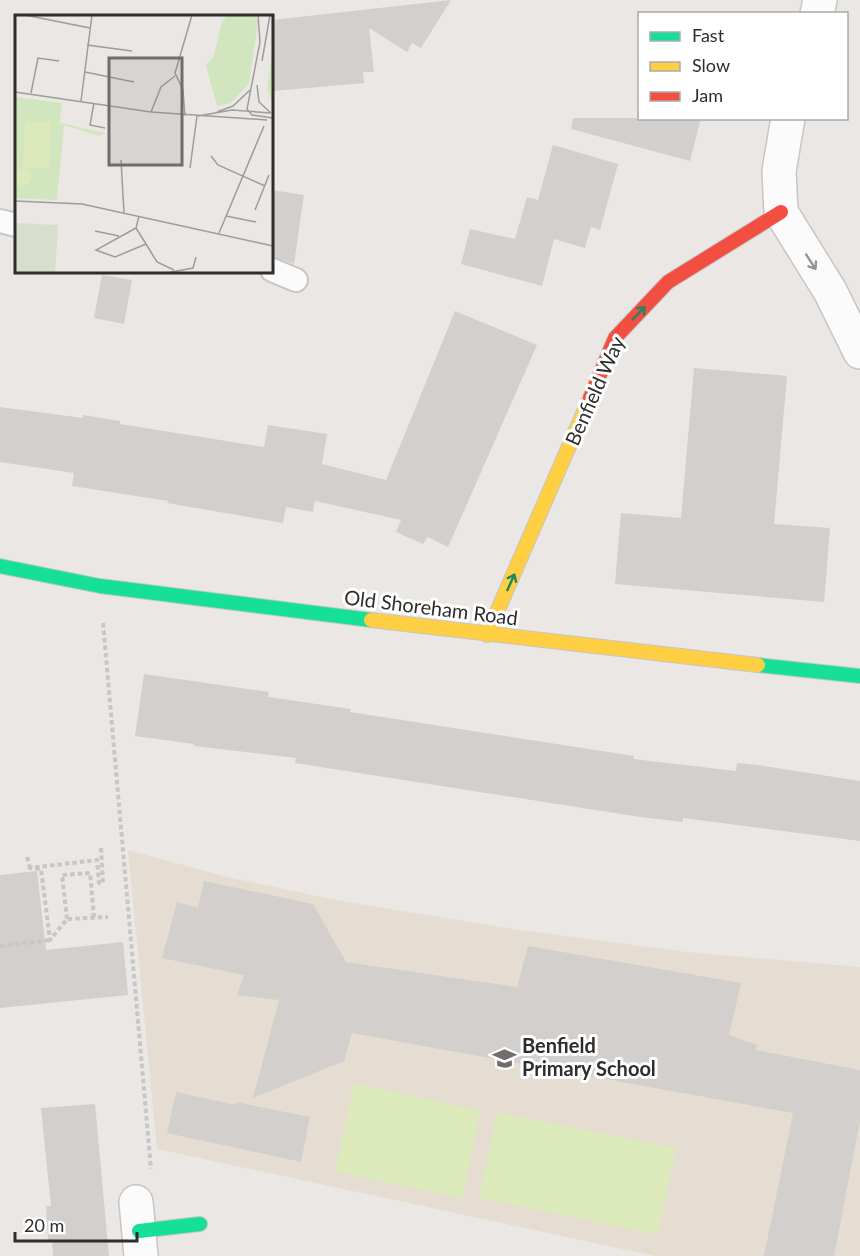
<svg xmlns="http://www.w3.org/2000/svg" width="860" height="1256" font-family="Lato,sans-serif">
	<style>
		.education { fill: #e5ddd2 }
		.pitch { fill: #dbe9bb }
		.building { fill: #d2cfcd }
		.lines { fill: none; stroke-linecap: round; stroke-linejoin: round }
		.lane-casing { stroke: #c6c6c6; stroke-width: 26 }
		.street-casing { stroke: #c6c6c6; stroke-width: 36 }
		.fast-casing { stroke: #c6c6c6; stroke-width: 16 }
		.slow-casing { stroke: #c6c6c6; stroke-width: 16 }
		.jam-casing { stroke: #c6c6c6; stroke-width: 16 }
		.path { stroke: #c7c7c7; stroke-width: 4; stroke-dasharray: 4.5 3; stroke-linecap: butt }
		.lane { stroke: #fcfbfb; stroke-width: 22 }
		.street { stroke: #fcfbfb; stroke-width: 33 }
		.fast { stroke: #16e098; stroke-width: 14 }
		.slow { stroke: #ffcf43; stroke-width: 14 }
		.jam { stroke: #f24e42; stroke-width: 14 }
		.oneway { stroke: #949494 }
		.oneway2 { stroke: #228662 }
		.labels { text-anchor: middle; stroke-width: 6; stroke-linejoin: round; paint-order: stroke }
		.street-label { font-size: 20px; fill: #2d2d2d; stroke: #fff }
		.poi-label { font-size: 20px; font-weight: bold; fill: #2d2d2d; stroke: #fff; text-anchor: start }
		.inset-road { fill: none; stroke: #9e9d9b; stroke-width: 1.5 }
		.view { fill: #6f6e6d; fill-opacity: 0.15; stroke: #6f6e6d; stroke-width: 3 }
		.inset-edge { fill: none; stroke: #2d2d2d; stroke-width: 3 }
	</style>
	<rect width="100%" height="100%" fill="#eae7e4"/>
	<path class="education" d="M128,850L227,877L341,901L513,929L687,952L860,967V1256H655L157,1149Z"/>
	<path class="pitch" d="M354,1083L481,1111L462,1199L335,1171Z
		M497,1112L676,1148L658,1235L479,1198Z"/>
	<path class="building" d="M451,0L421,48L412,43L407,52L369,28L374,72H363L364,83L272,91V20Z
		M573,118H701L690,161L571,129Z
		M553,145L618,164L600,230L591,227L585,248L554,239L542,286L461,264L470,229L515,239L527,197L538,200Z
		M272,190L304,195L294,264L272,257Z
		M102,275L132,280L124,324L94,318Z
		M455,311L537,345L448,547L428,537L423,544L396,532L401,520L315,501L313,512L286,507L283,523L167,503L168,501L72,486L74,473L0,462V407L83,418V415L120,421V424L264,447L268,425L327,434L322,464L386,480Z
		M694,368L787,376L774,524L830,528L824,602L615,584L621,513L681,518Z
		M144,674L269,692L268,697L351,709L350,712L634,756L633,759L736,771L737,763L758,765L860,781V841L683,818V822L640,817L295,763L296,758L194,746V744L135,736Z
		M37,871L46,950L123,942L128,995L0,1008V875Z
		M204,881L313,904L346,962L517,987L528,946L741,983L729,1035L757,1045L756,1050L860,1070V1121L834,1256H764L793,1113L352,1033L344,1061L253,1098L279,1000L237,995L244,975L162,958L177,902L198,908Z
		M176,1092L235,1105L236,1102L310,1117L301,1162L167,1133Z
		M95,1104L109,1256H53L52,1241H48L46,1206H51L41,1108Z"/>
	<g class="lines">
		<defs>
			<path id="lane" d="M0,221L16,225
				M272,270L296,280"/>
			<path id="street" d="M817,14L820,0
				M788,118L779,171L781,212L830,291L860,352
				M136,1202L141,1256"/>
			<path id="fast" d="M0,566L100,586L371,620
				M758,665L860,676
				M139,1231L200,1224"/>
			<path id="slow" d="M371,620L758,665
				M487,635L590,398"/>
			<path id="jam" d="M590,398L615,338L668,282L781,212"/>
		</defs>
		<use href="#lane" class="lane-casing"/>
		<use href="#street" class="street-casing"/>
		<use href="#fast" class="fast-casing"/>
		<use href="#slow" class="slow-casing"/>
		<use href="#jam" class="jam-casing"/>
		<path class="path" d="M103,623L151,1169
			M101,848L103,883H99L97,860L30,868L41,869L50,940L67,919L108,917
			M27,857L30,868
			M67,919L62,875L90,873L94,917
			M0,946L50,940"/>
		<use href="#lane" class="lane"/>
		<use href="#street" class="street"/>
		<use href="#fast" class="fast"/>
		<use href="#slow" class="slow"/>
		<use href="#jam" class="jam"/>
	</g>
	<defs><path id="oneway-shaft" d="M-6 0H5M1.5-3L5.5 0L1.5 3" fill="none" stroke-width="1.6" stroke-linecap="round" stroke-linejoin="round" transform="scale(1.5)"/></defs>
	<use class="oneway" href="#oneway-shaft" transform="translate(811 262) rotate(57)"/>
	<g class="oneway2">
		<use href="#oneway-shaft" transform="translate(639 313) rotate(-46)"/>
		<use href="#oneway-shaft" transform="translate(511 582) rotate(-66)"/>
	</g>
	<defs>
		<symbol id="school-bare" viewBox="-9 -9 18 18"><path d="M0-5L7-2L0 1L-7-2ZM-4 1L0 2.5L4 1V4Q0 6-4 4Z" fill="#6f6e6d" stroke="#fff" stroke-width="2.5" paint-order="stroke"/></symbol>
	</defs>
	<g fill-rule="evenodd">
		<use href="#school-bare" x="488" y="1042" width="33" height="33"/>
	</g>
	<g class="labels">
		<g class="street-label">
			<text transform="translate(595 391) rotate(-66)" y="7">Benfield Way</text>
			<text transform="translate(431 608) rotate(7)" y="7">Old Shoreham Road</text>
		</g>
		<g class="poi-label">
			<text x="522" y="1053">Benfield<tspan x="522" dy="23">Primary School</tspan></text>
		</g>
	</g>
	<g transform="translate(15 15)">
		<rect width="258" height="258" fill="#eae7e4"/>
		<path d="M213,0H240L243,7L234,69L216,88L202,91L191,50L199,41L207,6ZM258,33V89L252,73ZM0,82L47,88L45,109L46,108L90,118L84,121L49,110L42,185L0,183Z" fill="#d1e5be"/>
		<path d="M0,208L43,210L40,258H0Z" fill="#d8decb"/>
		<path d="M10,106L36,107L34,154L8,152ZM-1 162a9 9 0 1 1 18 0a9 9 0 1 1-18 0Z" fill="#dbe9bb"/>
		<path class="inset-road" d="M10,0L75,13M243,0L245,27L232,94L237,100L258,103M72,30L117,36M247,46L255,0M70,57L119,67M242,70L244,87L256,98M0,77L136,97L252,105M16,78L23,43L44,46M66,86L77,0M79,88L75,110L90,113M136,97L146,72L160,61M202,97L218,91L235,75M170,101L168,75L160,58L177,0M183,101L217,95L256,98M196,141L203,150L250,171M106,145L109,198M175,153L182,101M0,186L67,189L258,231M240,195L254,160M124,201L121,213L131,229L142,247L159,255M211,201L241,207M121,213L81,235L100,242L131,229M80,216L104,221M204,218L249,111M151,258L178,253L181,242"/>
		<path class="view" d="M94,43H167V150H94Z"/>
		<rect width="258" height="258" class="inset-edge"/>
	</g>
	<rect x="638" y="12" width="210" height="108" fill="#ffffff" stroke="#ababab" stroke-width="1.5"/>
	<rect x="650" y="32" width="30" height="9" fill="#16e098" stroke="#ababab" stroke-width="1.5"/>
	<text x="692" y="42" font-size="18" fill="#2d2d2d">Fast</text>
	<rect x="650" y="62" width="30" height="9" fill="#ffcf43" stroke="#ababab" stroke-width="1.5"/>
	<text x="692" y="72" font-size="18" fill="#2d2d2d">Slow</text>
	<rect x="650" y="92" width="30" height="9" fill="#f24e42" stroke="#ababab" stroke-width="1.5"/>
	<text x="692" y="102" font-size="18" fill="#2d2d2d">Jam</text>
	<path d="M15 1232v9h122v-9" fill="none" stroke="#2d2d2d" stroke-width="3"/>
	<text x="24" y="1232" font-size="18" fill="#2d2d2d" stroke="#ffffff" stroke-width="4.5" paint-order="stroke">20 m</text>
</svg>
